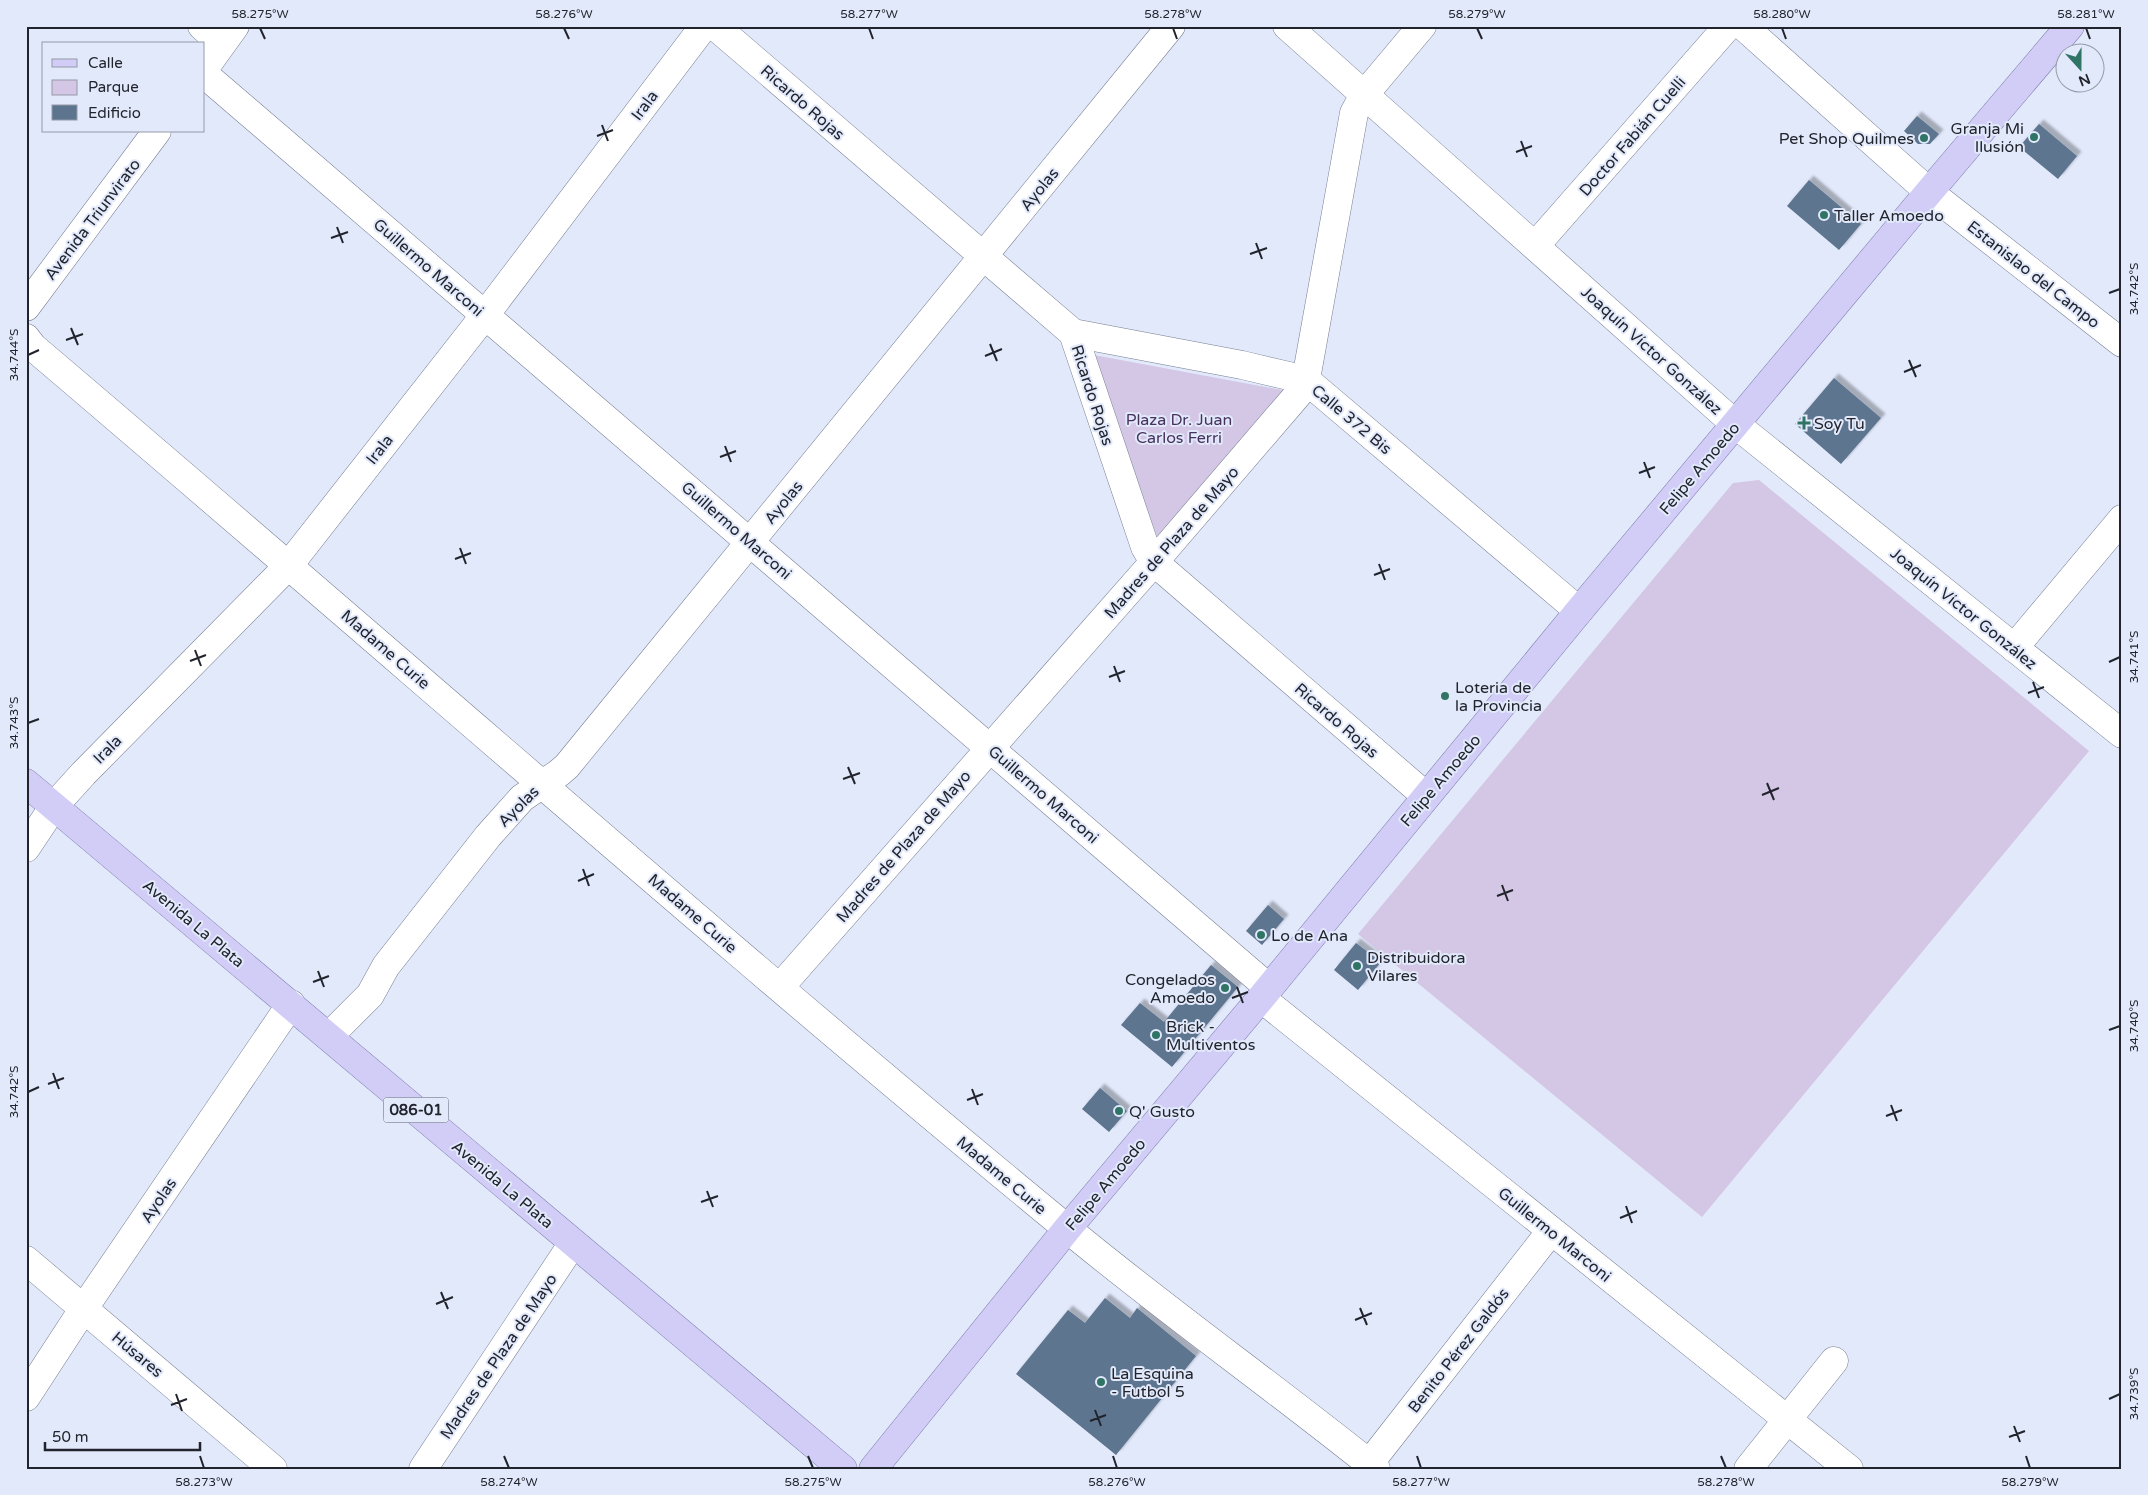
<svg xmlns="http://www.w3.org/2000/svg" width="2148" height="1495" font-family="'Varela Round',sans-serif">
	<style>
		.green { fill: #d4c6e5 }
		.building { fill: #5d748e; filter: url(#shadow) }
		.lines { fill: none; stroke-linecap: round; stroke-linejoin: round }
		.minor-casing { stroke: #767e92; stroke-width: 29 }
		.major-casing { stroke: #7f7cad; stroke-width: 29 }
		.minor { stroke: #fff; stroke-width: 28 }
		.major { stroke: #d1cdf7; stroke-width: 28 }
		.ticks { fill: none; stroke: #21242c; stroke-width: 2 }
		.poi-dot { fill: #307466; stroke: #e2e9fb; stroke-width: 2 }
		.labels { text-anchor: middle; stroke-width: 4; stroke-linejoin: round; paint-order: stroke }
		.shield { fill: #e2e9fb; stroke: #5b5f6a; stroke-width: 1 }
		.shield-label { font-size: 15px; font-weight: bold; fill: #21242c }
		.street-label { font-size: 16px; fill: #21242c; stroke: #e2e9fb }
		.poi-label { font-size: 16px; fill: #21242c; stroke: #e2e9fb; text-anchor: start }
		.park-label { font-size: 16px; fill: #47315d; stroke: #e2e9fb }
		.neatline { fill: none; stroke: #21242c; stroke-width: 2 }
		.ticks-label { font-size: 12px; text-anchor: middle; fill: #21242c }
	</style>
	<defs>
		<filter id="shadow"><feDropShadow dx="4.5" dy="-4.5" stdDeviation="1" flood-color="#0004"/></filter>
	</defs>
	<rect width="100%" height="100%" fill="#e2e9fb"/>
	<path class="green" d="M1094,355L1287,391L1158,540Z
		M1759,480L2089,751L1702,1217L1358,934L1733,483Z"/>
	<path class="building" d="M1917,116L1939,134L1930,144H1918L1904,131Z
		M2039,124L2077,156L2058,179L2019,147Z
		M1809,180L1861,224L1839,250L1787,206Z
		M1834,378L1881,418L1841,464L1795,424Z
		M1268,905L1284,919L1262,945L1246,931Z
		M1356,943L1381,962L1358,990L1334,970Z
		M1211,965L1238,987L1172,1067L1121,1025L1140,1003L1164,1022Z
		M1100,1088L1127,1111L1109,1132L1082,1109Z
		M1105,1298L1130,1318L1137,1308L1196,1356L1116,1455L1016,1374L1068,1310L1085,1323Z"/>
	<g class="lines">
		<defs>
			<path id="minor" d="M202,26L222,44
				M715,26L1073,333L1145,547L1154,562L1426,796
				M1287,26L1735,424L2122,734
				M1743,26L1929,192L2122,343
				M204,69L235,26
				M204,74L1269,988
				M1535,246L1728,26
				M26,307L157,131
				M1073,333L1242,365L1306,380L1579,611
				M26,338L33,347C377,639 715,939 1064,1226C1165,1310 1273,1386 1376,1469
				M2014,648L2122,519
				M26,848L54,806L84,773L289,565L485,315L704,26
				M780,987L1154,562L1300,392L1306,380L1308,368L1354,113L1364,95L1422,26
				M1261,998L1849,1469
				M329,1036L370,995L386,966L488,836L522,798L559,773L567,766L1171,26
				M26,1260L273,1469
				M26,1397L84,1308L291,1004
				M423,1469L573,1243
				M1365,1469L1551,1231
				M1748,1469L1834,1361"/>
			<path id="major" d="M26,783L843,1469
				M873,1469L1067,1229L1261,998L1579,611L1929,192L2070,26"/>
		</defs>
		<use href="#minor" class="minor-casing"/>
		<use href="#major" class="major-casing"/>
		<use href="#minor" class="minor"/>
		<use href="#major" class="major"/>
	</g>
	<path class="ticks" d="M260,28L265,39M564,28L569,39M869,28L873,39M1173,28L1177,39M1477,28L1482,39M1782,28L1786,39M2086,28L2090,39M602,125L608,141M597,136L613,130M1521,141L1527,157M1516,152L1532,146M337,227L343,243M331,238L348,232M1256,243L1262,259M1250,254L1267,248M2109,293L2120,289M71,328L78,345M66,340L83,334M990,344L997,361M28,355L39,350M985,356L1002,349M1909,360L1916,377M1904,372L1921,365M725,446L731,462M720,457L736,451M1644,462L1650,478M1639,473L1655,467M460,548L466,564M455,559L471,553M1379,564L1385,580M1374,575L1390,569M195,650L201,666M190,661L206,655M2109,662L2120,657M1114,666L1120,682M1109,677L1125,671M2033,682L2039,698M2028,693L2044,687M28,723L39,719M848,767L855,784M843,779L860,773M1767,783L1774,800M1762,795L1779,788M583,869L589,886M578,881L594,874M1502,885L1508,901M1497,896L1513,890M318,971L324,987M313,982L329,976M1237,987L1243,1003M1232,998L1248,992M2109,1030L2120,1026M53,1073L59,1089M48,1084L64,1078M972,1089L978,1105M28,1092L39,1087M967,1100L983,1094M1891,1105L1897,1121M1886,1116L1902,1110M707,1191L713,1207M701,1202L718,1196M1626,1206L1632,1223M1620,1218L1637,1211M441,1292L448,1309M436,1304L453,1297M1360,1308L1367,1325M1355,1320L1372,1313M176,1394L182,1411M2109,1399L2120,1394M171,1405L187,1399M1095,1410L1101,1426M1090,1421L1106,1415M2014,1426L2020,1442M2009,1437L2025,1431M200,1456L204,1468M504,1456L509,1468M808,1456L813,1468M1113,1456L1117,1468M1417,1456L1421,1468M1721,1456L1726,1468M2026,1456L2030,1468"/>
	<g class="poi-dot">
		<circle cx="2034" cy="137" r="5"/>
		<circle cx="1924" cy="138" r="5"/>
		<circle cx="1824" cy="215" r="5"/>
		<path d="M1801.5 415.5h5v5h5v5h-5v5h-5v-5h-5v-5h5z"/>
		<circle cx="1445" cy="696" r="5"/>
		<circle cx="1261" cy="935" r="5"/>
		<circle cx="1357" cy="966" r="5"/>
		<circle cx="1225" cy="988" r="5"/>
		<circle cx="1156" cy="1035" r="5"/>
		<circle cx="1119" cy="1111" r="5"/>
		<circle cx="1101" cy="1382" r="5"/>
	</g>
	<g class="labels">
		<rect class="shield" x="383.5" y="1097.5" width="65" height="25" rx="4"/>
		<g class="shield-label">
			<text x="416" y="1115">086-01</text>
		</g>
		<g class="street-label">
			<text transform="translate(803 102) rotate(41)" y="6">Ricardo Rojas</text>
			<text transform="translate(644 105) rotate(-53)" y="6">Irala</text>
			<text transform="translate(1632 136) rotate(-49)" y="6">Doctor Fabián Cuelli</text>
			<text transform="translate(1039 189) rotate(-51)" y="6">Ayolas</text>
			<text transform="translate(92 219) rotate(-53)" y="6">Avenida Triunvirato</text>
			<text transform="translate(429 267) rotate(41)" y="6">Guillermo Marconi</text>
			<text transform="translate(2034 274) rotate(38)" y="6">Estanislao del Campo</text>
			<text transform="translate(1652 350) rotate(42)" y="6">Joaquín Víctor González</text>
			<text transform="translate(1093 395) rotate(72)" y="6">Ricardo Rojas</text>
			<text transform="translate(1352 419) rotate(40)" y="6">Calle 372 Bis</text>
			<text transform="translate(379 449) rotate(-52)" y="6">Irala</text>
			<text transform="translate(1699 468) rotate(-50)" y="6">Felipe Amoedo</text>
			<text transform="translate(783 502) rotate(-51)" y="6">Ayolas</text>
			<text transform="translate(737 530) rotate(41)" y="6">Guillermo Marconi</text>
			<text transform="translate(1171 542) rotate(-49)" y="6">Madres de Plaza de Mayo</text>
			<text transform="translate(1964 608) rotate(39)" y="6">Joaquín Víctor González</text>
			<text transform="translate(386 649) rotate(41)" y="6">Madame Curie</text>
			<text transform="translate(1337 720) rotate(41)" y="6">Ricardo Rojas</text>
			<text transform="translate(107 749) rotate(-45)" y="6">Irala</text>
			<text transform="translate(1440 780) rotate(-50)" y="6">Felipe Amoedo</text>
			<text transform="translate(1044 794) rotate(41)" y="6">Guillermo Marconi</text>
			<text transform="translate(518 806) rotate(-45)" y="6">Ayolas</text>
			<text transform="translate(903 846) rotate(-49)" y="6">Madres de Plaza de Mayo</text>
			<text transform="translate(693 913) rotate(41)" y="6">Madame Curie</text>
			<text transform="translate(194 923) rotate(40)" y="6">Avenida La Plata</text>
			<text transform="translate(1002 1175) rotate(40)" y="6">Madame Curie</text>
			<text transform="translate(503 1184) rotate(40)" y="6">Avenida La Plata</text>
			<text transform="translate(1105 1184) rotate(-50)" y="6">Felipe Amoedo</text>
			<text transform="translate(158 1200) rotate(-56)" y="6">Ayolas</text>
			<text transform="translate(1555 1234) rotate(39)" y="6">Guillermo Marconi</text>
			<text transform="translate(1458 1350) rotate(-52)" y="6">Benito Pérez Galdós</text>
			<text transform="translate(138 1354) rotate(40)" y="6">Húsares</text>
			<text transform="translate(498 1356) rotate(-56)" y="6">Madres de Plaza de Mayo</text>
		</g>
		<g class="poi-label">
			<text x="2024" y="134" text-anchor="end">Granja Mi<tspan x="2024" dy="18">Ilusión</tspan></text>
			<text x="1914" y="144" text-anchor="end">Pet Shop Quilmes</text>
			<text x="1834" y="221">Taller Amoedo</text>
			<text x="1814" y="429">Soy Tu</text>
			<text x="1455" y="693">Loteria de<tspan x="1455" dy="18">la Provincia</tspan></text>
			<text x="1271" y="941">Lo de Ana</text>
			<text x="1367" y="963">Distribuidora<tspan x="1367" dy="18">Vilares</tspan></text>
			<text x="1215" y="985" text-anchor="end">Congelados<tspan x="1215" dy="18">Amoedo</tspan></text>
			<text x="1166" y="1032">Brick -<tspan x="1166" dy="18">Multiventos</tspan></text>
			<text x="1129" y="1117">Q' Gusto</text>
			<text x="1111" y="1379">La Esquina<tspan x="1111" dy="18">- Futbol 5</tspan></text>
		</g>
		<g class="park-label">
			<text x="1179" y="425">Plaza Dr. Juan<tspan x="1179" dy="18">Carlos Ferri</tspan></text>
		</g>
	</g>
	<rect width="2148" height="1495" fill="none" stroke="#e2e9fb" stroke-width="55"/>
	<rect x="42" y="42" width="162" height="90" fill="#e2e9fb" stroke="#959aa8"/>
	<rect x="52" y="59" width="25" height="8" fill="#d1cdf7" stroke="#959aa8"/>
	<text x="88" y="68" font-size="15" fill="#21242c">Calle</text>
	<rect x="52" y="80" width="25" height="15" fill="#d4c6e5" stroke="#959aa8"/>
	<text x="88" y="92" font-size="15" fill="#21242c">Parque</text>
	<rect x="52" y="105" width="25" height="15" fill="#5d748e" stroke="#959aa8"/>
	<text x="88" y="118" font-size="15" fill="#21242c">Edificio</text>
	<g transform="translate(2080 68) rotate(159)"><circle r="24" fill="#e2e9fb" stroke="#959aa8"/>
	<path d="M0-4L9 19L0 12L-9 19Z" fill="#307466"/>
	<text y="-8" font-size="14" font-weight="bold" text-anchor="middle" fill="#21242c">N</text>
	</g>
	<path d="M45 1442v8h155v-8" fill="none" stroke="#21242c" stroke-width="2.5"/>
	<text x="52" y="1442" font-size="15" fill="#21242c" stroke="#e2e9fb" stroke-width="4" paint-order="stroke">50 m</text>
	<rect x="28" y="28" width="2092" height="1440" class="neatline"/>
	<g class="ticks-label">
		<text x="260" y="18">58.275°W</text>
		<text x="564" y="18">58.276°W</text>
		<text x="869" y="18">58.277°W</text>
		<text x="1173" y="18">58.278°W</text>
		<text x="1477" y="18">58.279°W</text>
		<text x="1782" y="18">58.280°W</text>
		<text x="2086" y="18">58.281°W</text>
		<text transform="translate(2134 289) rotate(-90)" y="4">34.742°S</text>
		<text transform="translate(14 355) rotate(-90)" y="4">34.744°S</text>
		<text transform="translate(2134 657) rotate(-90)" y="4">34.741°S</text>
		<text transform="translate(14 723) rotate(-90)" y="4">34.743°S</text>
		<text transform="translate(2134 1026) rotate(-90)" y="4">34.740°S</text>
		<text transform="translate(14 1092) rotate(-90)" y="4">34.742°S</text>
		<text transform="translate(2134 1394) rotate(-90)" y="4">34.739°S</text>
		<text x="204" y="1486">58.273°W</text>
		<text x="509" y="1486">58.274°W</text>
		<text x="813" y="1486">58.275°W</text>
		<text x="1117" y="1486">58.276°W</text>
		<text x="1421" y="1486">58.277°W</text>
		<text x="1726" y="1486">58.278°W</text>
		<text x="2030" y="1486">58.279°W</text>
	</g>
</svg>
